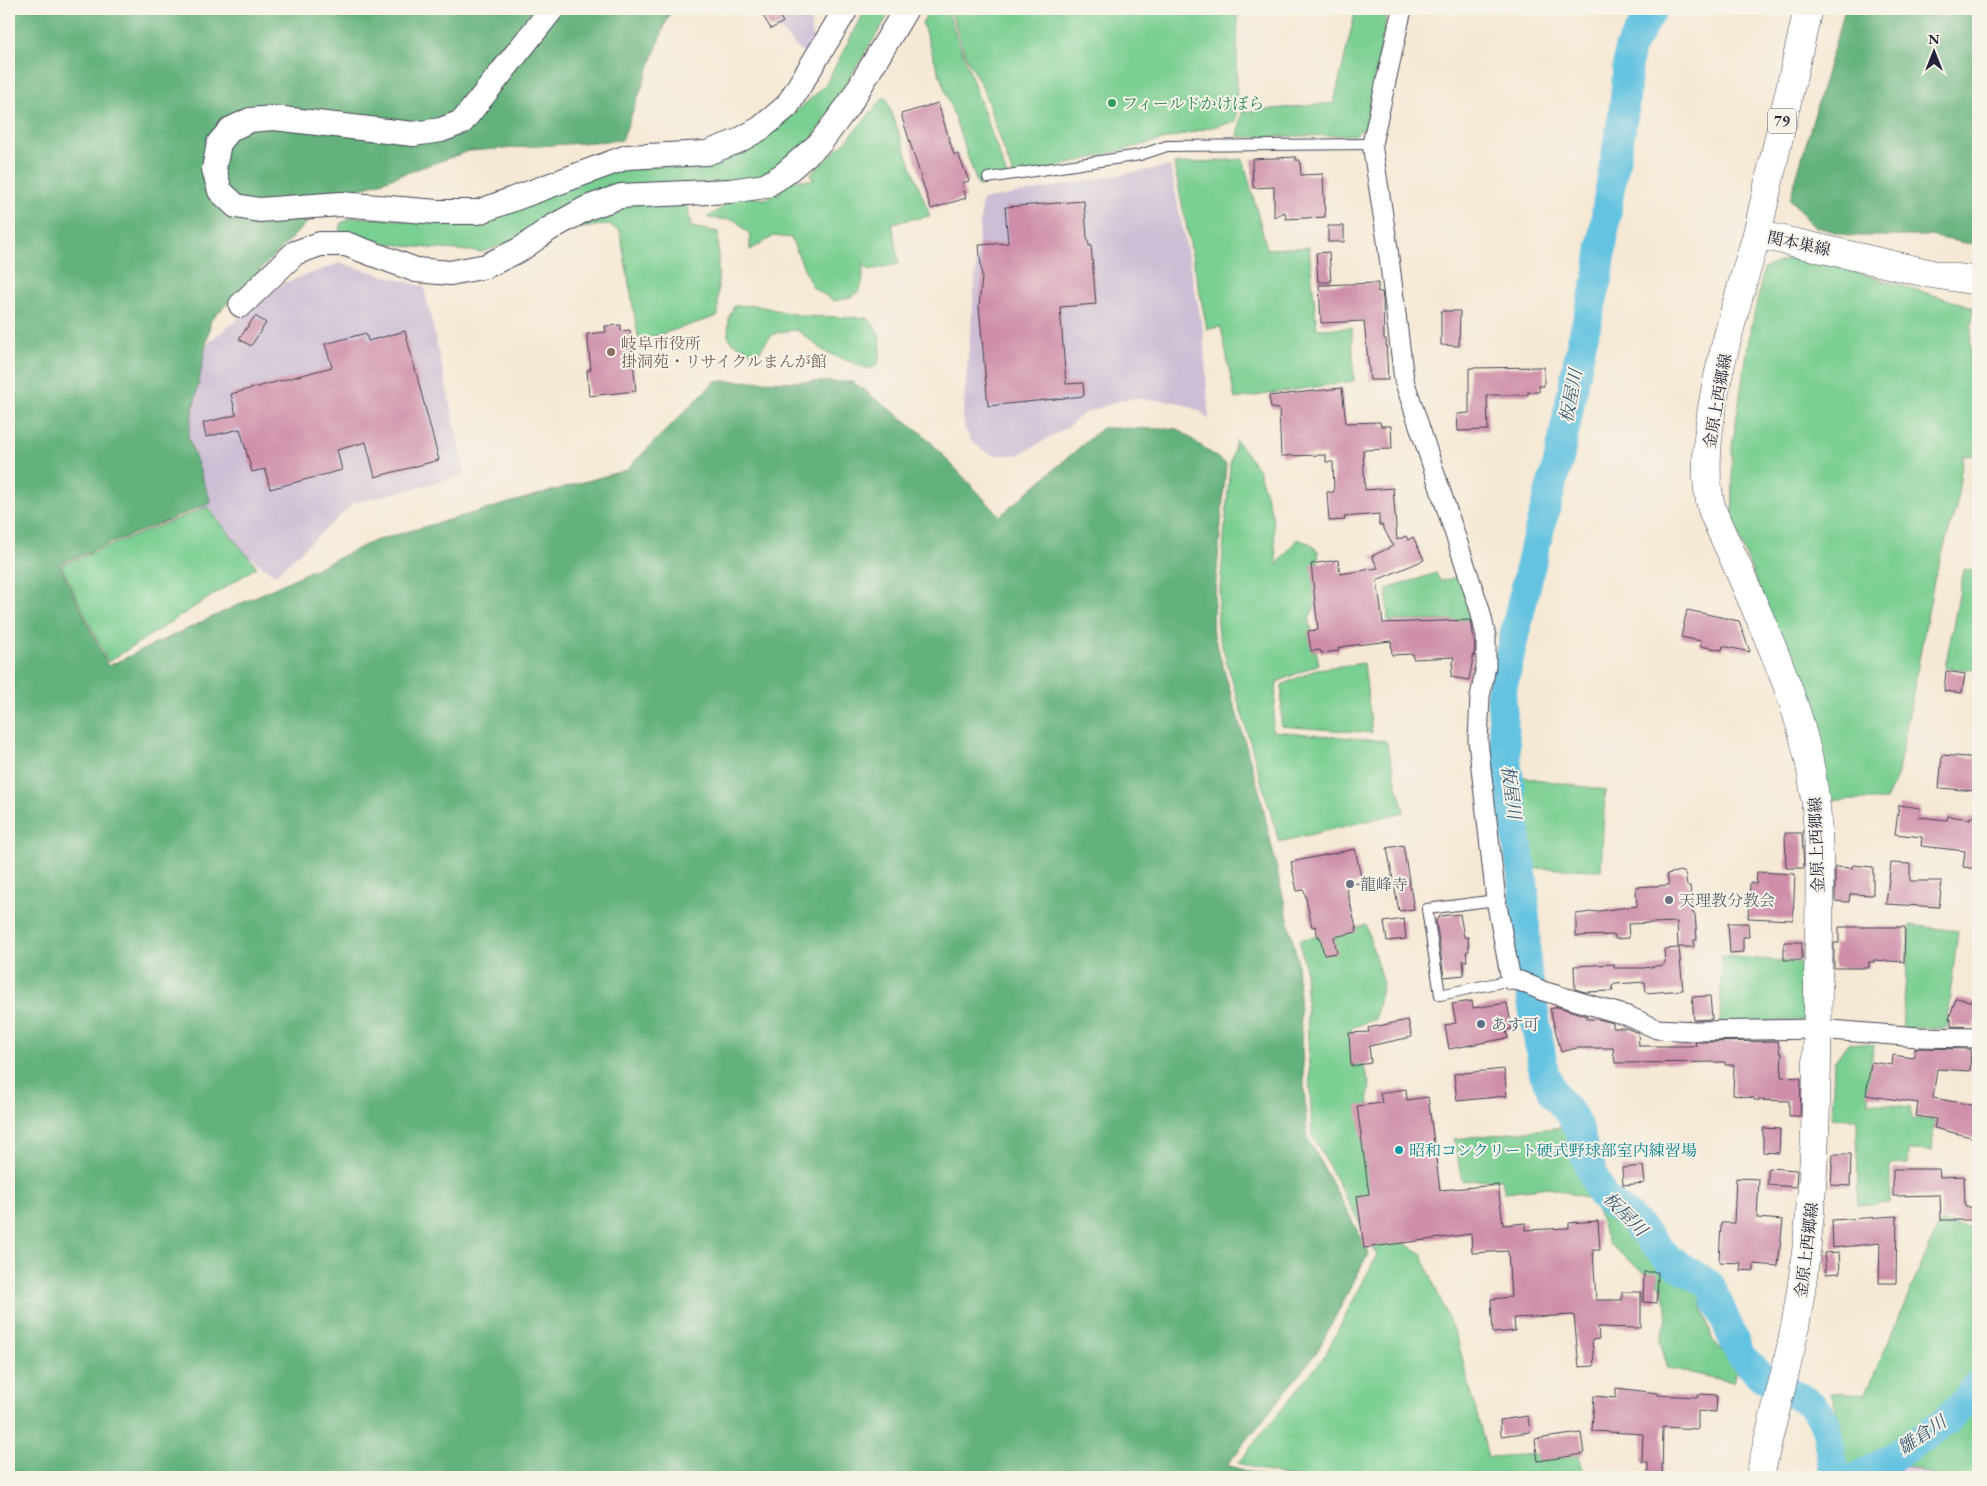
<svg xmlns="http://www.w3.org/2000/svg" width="1987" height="1486" font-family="'EB Garamond','Noto Serif JP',serif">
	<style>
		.built { fill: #edd0e8 }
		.industrial { fill: #ccbed4 }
		.green { fill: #7acf92; stroke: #4e7866 }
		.forest { fill: #63b27c; stroke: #426a5c }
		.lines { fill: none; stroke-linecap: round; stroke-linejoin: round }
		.river { stroke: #63c3e1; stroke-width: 30 }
		.building { fill: #cf8faa }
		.service-casing { stroke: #424052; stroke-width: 12 }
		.minor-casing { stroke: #424052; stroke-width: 21 }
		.tertiary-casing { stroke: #424052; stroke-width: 26 }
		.secondary-casing { stroke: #424052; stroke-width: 29 }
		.primary-casing { stroke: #424052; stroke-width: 29 }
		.service { stroke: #fff; stroke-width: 10 }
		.minor { stroke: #fff; stroke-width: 19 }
		.tertiary { stroke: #fff; stroke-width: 24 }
		.secondary { stroke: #fff; stroke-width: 28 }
		.primary { stroke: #fff; stroke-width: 28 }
		.leisure-dot { fill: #2e9e5b; stroke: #f7f3e8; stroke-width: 2 }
		.education-dot { fill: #8d6e63; stroke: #f7f3e8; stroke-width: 2 }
		.worship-dot { fill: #6b7280; stroke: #f7f3e8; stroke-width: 2 }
		.service-dot { fill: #5c6f8a; stroke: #f7f3e8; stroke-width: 2 }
		.culture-dot { fill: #0f9aa8; stroke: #f7f3e8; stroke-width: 2 }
		.labels { text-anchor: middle; stroke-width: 4; stroke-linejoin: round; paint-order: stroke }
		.shield { fill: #f7f3e8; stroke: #62616f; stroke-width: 1 }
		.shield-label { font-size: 15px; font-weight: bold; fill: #22223b }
		.leisure-label { font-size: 16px; fill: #27864d; stroke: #f7f3e8; text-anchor: start }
		.street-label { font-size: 16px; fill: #22223b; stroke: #f7f3e8 }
		.education-label { font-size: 16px; fill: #785e54; stroke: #f7f3e8; text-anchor: start }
		.worship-label { font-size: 16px; fill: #5b616d; stroke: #f7f3e8; text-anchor: start }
		.service-label { font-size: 16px; fill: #4e5e75; stroke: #f7f3e8; text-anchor: start }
		.culture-label { font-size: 16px; fill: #0d838f; stroke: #f7f3e8; text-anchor: start }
		.water-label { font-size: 18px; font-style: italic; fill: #395a75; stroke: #f7f3e8 }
	</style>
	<rect width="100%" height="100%" fill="#f7f3e8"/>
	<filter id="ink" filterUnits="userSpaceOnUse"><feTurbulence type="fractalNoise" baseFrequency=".02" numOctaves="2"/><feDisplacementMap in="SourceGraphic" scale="10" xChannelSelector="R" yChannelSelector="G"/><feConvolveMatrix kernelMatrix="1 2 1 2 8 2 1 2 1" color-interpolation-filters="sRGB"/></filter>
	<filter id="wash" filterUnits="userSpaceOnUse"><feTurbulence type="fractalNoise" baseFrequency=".0096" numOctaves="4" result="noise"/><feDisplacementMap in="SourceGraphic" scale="20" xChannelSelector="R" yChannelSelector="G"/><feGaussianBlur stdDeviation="1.12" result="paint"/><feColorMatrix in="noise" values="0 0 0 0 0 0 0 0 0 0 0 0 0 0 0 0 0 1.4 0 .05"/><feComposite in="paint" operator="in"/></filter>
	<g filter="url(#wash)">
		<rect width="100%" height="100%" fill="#f5e9d5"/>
		<path class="built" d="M1902,1465L1944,1477H1900Z"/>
		<path class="industrial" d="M761,9H818L812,19L811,31L820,54L814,57L802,53Z
			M1170,166L1203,330L1209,420L1200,411L1176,402L1135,398L1122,400L1085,413L1065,429L1018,455H993L981,449L971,440L965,429L963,416L982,200Z
			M340,263L424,287L466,475L354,503L275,575L223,538L186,495L189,370L211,340L284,283Z"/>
		<path class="green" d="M866,9H892L803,154L750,197L765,199L777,193L779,197V189L789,180H814L810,175L848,139L885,96L930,216L892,223L899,264L869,270L863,262C863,291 862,296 834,301L812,287L791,238L774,236L750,250V235L735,220L707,218L723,207L722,192L686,198L691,227L718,232V316L639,341L620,231L608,224L534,236L482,252L405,246L339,235L341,223L354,217L417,221L608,172L716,158L785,121L824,87Z
			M930,9H947L1007,176L978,186L922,23Z
			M950,9H1238L1236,121L1014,178L982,86L966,57Z
			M1356,9H1388L1366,126L1355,135L1238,137L1242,112L1334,103Z
			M1243,159L1267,249L1309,247L1317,329L1352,328L1354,381L1235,399L1221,327L1207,329L1174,164Z
			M1799,255L1973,307L1969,369L1978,374V455L1963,456L1956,508L1934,580L1897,777L1886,800H1822L1774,628L1733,522L1732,447L1749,339L1764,268Z
			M754,305L802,316L868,318C881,332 883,346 878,364L872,368H866L825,352L797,330C770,332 772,334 757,355L732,342L728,336L729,317L734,306Z
			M1236,440L1258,469L1272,514L1277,565L1297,539L1309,543L1318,551V600L1309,618L1319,664L1277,682L1272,731L1386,741L1404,812L1279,842L1217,628L1230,465Z
			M207,507L257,567L108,662L61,565Z
			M1964,569L1978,570V670L1945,668Z
			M1436,573L1440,581L1461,576L1475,620L1388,621L1387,589Z
			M1364,663L1372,733L1281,726L1282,685L1317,669Z
			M1517,776L1605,790L1601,870L1525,868Z
			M1366,925L1383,984L1375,1019L1351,1028L1370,1086L1368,1095L1383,1230L1421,1253L1458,1342L1488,1457L1578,1452L1585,1477H1287L1238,1463L1324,1357L1377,1255L1312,1135L1305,967L1299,940Z
			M1910,925L1958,931L1946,1028H1902Z
			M1722,956L1806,963L1808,1020L1720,1023Z
			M1848,1043L1873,1045L1868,1102L1910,1107L1912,1119L1934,1120L1932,1151L1909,1150L1908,1164L1890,1165V1203L1858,1205L1857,1119L1832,1118L1834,1062Z
			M1564,1127L1606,1211L1698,1292L1712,1339L1737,1368L1733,1382L1668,1368L1660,1342L1667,1318L1664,1288L1609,1244L1593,1200L1549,1187L1505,1192L1501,1179L1462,1181L1454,1139Z
			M1940,1222L1978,1229V1477H1944L1902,1465L1900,1477H1840V1423L1831,1393L1865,1395Z"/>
		<path class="forest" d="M9,9H671L622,140L469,151L329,200L211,320L188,436L211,503L59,564L108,666L374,541L626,470L715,381L853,382L923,434L1000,516L1102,428L1178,429L1226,464L1212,629L1260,794L1297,959L1307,1137L1369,1252L1317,1352L1227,1465L1266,1477H9Z
			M1845,9H1978V239L1971,244L1930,236H1850L1813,226L1790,199Z"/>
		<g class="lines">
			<path class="river" d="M1653,9L1629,49L1624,110L1608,200L1598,278L1582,341L1559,459L1536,542L1501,693L1507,767L1524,890L1526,965L1544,1073L1555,1096L1572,1116L1579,1130L1584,1153L1602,1196L1630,1218L1670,1260L1710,1285L1740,1354L1761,1376L1811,1404L1825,1421L1835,1477
				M1858,1477L1906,1449L1945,1422L1978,1385"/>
		</g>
		<g id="blocks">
			<path class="building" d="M759,9H775L783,22L771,29Z
				M938,103L954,155L958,154L969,181L962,183L966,198L931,209L901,114Z
				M1296,157V160H1300L1301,175L1323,174L1325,217L1286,219L1285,212L1274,217V187L1253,188L1252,159Z
				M1084,201L1087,236L1089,246L1091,245L1096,304L1060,307L1066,384L1083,383L1084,396L988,406L979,306L982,277L979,245L1008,243L1005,207Z
				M1328,226H1344V242H1328Z
				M1329,252L1331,282H1318L1316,253Z
				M1378,283V292H1382L1383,300L1384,339H1386L1388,380H1370L1364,321L1321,323L1319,285Z
				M1441,311H1460L1459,346L1441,345Z
				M255,316L266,323L251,346L239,339Z
				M621,325V331L630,330L636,391L589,396L587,370H591L587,334L606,332L605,326Z
				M405,331L439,460L375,477L366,442L337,450L342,470L270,489L265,469L252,472L240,429L206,437L203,423L236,415L231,394L332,367L325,344L366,333L368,341Z
				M1544,367V386H1539V392H1528V395H1487L1488,430L1458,431L1457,414L1469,413V368Z
				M1342,388L1346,423L1380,422L1381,426H1391L1392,449L1363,450L1365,490L1393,488L1397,540L1406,536L1408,540L1413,537L1424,560L1377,580L1383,623L1471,620L1475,647L1469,680L1451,677L1454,657L1413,659V654L1392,655L1391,641L1347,646L1338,648L1339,651L1321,653L1320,650L1311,651L1308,631L1318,630L1311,564L1338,560L1340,574L1378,568L1372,556L1393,546L1382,525H1379V514L1344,517L1345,520L1329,521L1327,492H1334L1333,462H1326V455L1281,456L1279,409L1271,408L1269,396Z
				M1687,610L1739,621L1750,652L1723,646L1722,650L1700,646L1701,641L1681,637Z
				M1946,671L1965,674L1962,693L1944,691Z
				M1942,755L1978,758V791L1939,788Z
				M1899,805L1920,808L1919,817L1947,820L1948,816L1969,819V820L1970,817H1978V869L1963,867L1965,851L1921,846L1922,837L1895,834Z
				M1785,833H1802L1804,868H1786Z
				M1403,845L1414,909L1399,911L1387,848Z
				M1355,849L1362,882L1346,886L1357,932L1334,937L1337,953L1324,955L1320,937H1318L1315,926L1312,927L1304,890L1297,891L1291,862Z
				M1891,863L1910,864V881H1942L1939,907L1886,904Z
				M1853,865L1873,867V895L1850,894L1849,902L1835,901V867L1852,868Z
				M1681,871L1685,873L1687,886H1690L1693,914H1695L1697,940H1694V947H1678L1677,922L1628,924L1629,938L1615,939V935L1576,936V914L1637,906L1636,887L1669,885L1667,874Z
				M1757,872L1795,874L1793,920L1748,918L1750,883L1756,884Z
				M1460,914L1464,937H1468L1469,951L1466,952L1467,961H1463L1464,975L1444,977L1436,920L1440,916Z
				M1404,919L1406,939L1387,941L1384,922Z
				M1728,923H1748L1749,937H1743V952L1730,953Z
				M1839,927H1905L1904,962L1874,960V962H1869V968H1834V943H1839Z
				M1784,942H1802V960H1784Z
				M1679,948L1683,990L1646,993L1645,982L1615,984L1612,986L1613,991L1585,992L1575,989L1574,966L1614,964V968H1643L1663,965L1665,963L1664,949Z
				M1710,996L1712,1019L1694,1020L1692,997Z
				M1956,998L1978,1003V1022H1975L1974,1027L1951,1026V1019H1949Z
				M1472,1001L1473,1008L1507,1003L1512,1029L1506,1030L1508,1038L1449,1049L1445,1025L1456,1023L1452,1004Z
				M1558,1007L1587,1016V1019H1598L1613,1023V1028H1626L1638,1033L1639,1046H1696L1695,1042L1778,1041L1780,1053H1782L1781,1077L1801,1078L1800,1116H1789V1101L1754,1100V1098L1733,1095L1734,1065H1725V1062L1615,1063L1613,1048H1577L1561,1052L1550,1009Z
				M1408,1020L1412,1037L1369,1046L1371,1063L1351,1066L1349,1033L1369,1032L1368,1028Z
				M1915,1048L1971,1049L1970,1071L1937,1069L1933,1098L1978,1106L1975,1138L1934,1128L1936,1119L1916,1116L1918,1103L1866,1095L1871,1062L1892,1065L1893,1055L1914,1058Z
				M1504,1069L1507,1096L1457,1101L1454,1074Z
				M1406,1089L1407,1100L1428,1097L1440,1190L1498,1185L1503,1225L1526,1223V1230L1569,1228V1223L1598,1221L1600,1250H1593L1596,1300H1622V1292H1641V1328L1598,1327L1599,1339L1592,1340L1594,1366L1579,1367L1574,1315L1514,1318L1515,1331L1493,1333L1491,1299L1511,1297L1508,1251L1472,1253L1471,1234L1364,1248L1357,1196L1369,1194L1357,1106L1382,1103L1380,1093Z
				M1763,1128L1780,1129L1779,1153L1763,1152Z
				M1833,1154H1851L1850,1186L1831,1185Z
				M1643,1166L1645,1183L1623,1185L1622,1168Z
				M1768,1168L1797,1170L1796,1187L1768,1185Z
				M1893,1169H1939L1940,1177L1964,1176L1965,1207H1978V1220H1941L1940,1195L1893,1196Z
				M1736,1178L1759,1179L1757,1218L1783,1220L1778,1266L1754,1264V1271L1740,1270L1741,1263L1719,1262L1721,1223H1734Z
				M1897,1216L1896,1283H1879L1880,1243L1833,1248L1832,1220Z
				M1839,1252L1840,1273L1826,1274L1824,1253Z
				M1644,1272H1658L1657,1303L1643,1302Z
				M1616,1388L1658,1393V1395L1698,1397V1394L1717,1395L1716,1412L1698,1411V1429L1663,1427L1662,1477H1648V1462H1642L1643,1434L1592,1431L1594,1396L1616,1398Z
				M1528,1416L1530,1432L1501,1436L1500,1420Z
				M1581,1433L1584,1454L1538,1461L1535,1439Z"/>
		</g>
	</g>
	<g filter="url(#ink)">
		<use href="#blocks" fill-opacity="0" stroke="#424052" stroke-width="1"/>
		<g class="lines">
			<defs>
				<path id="service" d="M988,178L1140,155L1167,146L1372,144
					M1496,900L1427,909L1440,995L1511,980"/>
				<path id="minor" d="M1402,9L1372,144L1387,241L1404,380L1480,610L1486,636V666L1480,697L1478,741L1496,900L1511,980L1520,981L1543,991L1628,1016L1657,1029L1695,1031L1818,1029L1918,1037L1978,1038"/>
				<path id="tertiary" d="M552,9L462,122L441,130L413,134L274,118L250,120L231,129L219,143L214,169L220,191L236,206L259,210L341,204L437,212H478L627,157L707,153L738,141L761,128L787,106L846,9
					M241,305L295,253L320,244H346L416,270L450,273L486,266L521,249L549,229L587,208L621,196L730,191L765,186L783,175L820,143L850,103L906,9"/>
				<path id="secondary" d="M1757,234C1737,304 1691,439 1712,509C1719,529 1730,549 1738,568C1770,642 1806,716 1815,797C1822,859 1819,922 1818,983C1817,1097 1816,1209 1796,1321C1787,1374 1770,1425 1760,1477"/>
				<path id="primary" d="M1808,9L1757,234L1932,274L1978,281"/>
			</defs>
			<use href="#service" class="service-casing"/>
			<use href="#minor" class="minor-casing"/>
			<use href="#tertiary" class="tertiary-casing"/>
			<use href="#secondary" class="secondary-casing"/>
			<use href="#primary" class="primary-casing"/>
			<use href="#service" class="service"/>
			<use href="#minor" class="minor"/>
			<use href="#tertiary" class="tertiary"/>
			<use href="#secondary" class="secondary"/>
			<use href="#primary" class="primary"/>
		</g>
	</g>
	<circle class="leisure-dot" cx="1112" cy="103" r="5"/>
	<circle class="education-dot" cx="611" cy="352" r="5"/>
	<g class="worship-dot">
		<circle cx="1350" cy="884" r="5"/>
		<circle cx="1669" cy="900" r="5"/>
	</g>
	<circle class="service-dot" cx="1481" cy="1024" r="5"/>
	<circle class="culture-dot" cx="1399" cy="1150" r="5"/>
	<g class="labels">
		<rect class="shield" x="1768" y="108.5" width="28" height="25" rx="4"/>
		<g class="shield-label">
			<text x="1782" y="126">79</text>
		</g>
		<g class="leisure-label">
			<text x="1122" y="109">フィールドかけぼら</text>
		</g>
		<g class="street-label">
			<text transform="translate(1799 243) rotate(12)" y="6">関本巣線</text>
			<text transform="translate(1717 401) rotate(-80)" y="6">金原上西郷線</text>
			<text transform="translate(1816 845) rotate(-92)" y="6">金原上西郷線</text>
			<text transform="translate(1806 1250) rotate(-83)" y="6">金原上西郷線</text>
		</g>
		<g class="education-label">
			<text x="621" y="349">岐阜市役所<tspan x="621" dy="18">掛洞苑・リサイクルまんが館</tspan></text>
		</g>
		<g class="worship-label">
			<text x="1360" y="890">龍峰寺</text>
			<text x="1679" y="906">天理教分教会</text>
		</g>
		<g class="service-label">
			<text x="1491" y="1030">あす可</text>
		</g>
		<g class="culture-label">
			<text x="1409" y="1156">昭和コンクリート硬式野球部室内練習場</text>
		</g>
		<g class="water-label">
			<text transform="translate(1571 396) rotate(-79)" y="6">板屋川</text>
			<text transform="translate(1511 792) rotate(83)" y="6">板屋川</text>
			<text transform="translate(1625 1214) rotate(45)" y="6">板屋川</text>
			<text transform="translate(1922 1435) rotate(-34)" y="6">雛倉川</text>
		</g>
	</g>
	<rect width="1987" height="1486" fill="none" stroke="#f7f3e8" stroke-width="30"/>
	<g transform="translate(1934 52)" stroke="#f7f3e8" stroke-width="4" paint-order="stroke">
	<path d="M0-4L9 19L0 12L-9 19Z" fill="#22223b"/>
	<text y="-8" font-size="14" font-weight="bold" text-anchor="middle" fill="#22223b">N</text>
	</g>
</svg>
